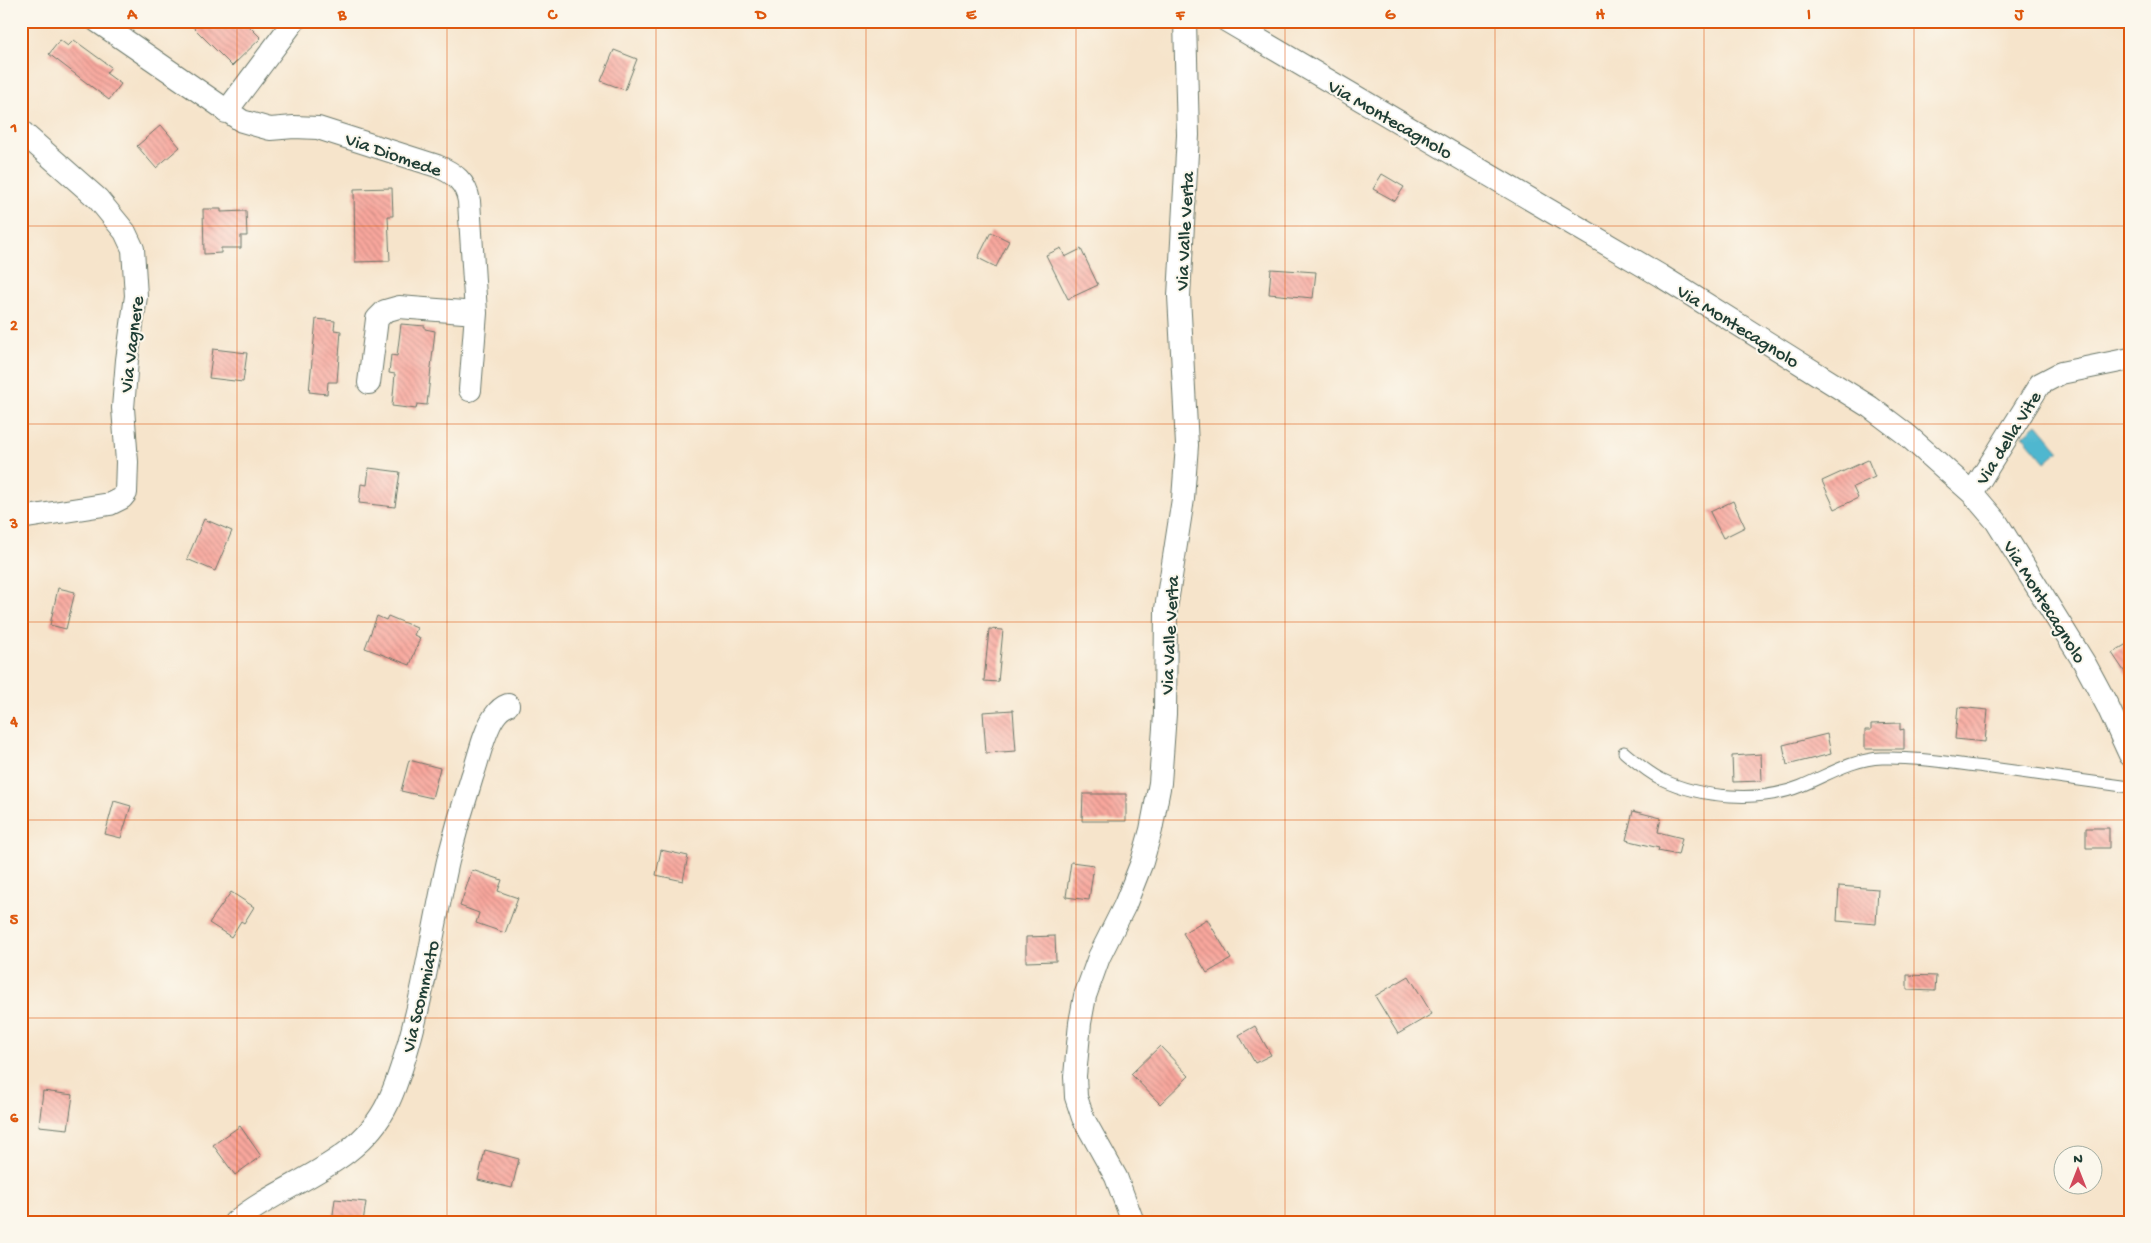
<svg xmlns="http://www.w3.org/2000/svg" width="2151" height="1243" font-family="'Gochi Hand',sans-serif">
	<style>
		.water { fill: #50b7cf; stroke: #387a82 }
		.building { fill: url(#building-back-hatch) }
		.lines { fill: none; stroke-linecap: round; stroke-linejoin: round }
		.service-casing { stroke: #6a7769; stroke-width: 13 }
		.minor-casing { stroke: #6a7769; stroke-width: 24 }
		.service { stroke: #fff; stroke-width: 11 }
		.minor { stroke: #fff; stroke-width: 22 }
		.grid { fill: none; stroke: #de580e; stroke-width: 1; stroke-opacity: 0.55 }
		.labels { text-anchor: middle; stroke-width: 4; stroke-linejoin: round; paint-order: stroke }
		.street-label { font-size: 19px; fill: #1f3d34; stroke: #fbf7ec }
		.neatline { fill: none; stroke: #de580e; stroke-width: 2 }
		.grid-label { font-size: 16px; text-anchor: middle; font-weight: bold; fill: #de580e }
	</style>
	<defs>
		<pattern id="building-back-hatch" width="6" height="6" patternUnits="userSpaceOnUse" patternTransform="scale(1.25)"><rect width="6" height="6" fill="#f9a79d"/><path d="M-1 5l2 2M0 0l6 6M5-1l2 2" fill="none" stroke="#c98981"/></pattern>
	</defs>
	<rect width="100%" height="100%" fill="#fbf7ec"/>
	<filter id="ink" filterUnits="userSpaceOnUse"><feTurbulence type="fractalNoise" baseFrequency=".02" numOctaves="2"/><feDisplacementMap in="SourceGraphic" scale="10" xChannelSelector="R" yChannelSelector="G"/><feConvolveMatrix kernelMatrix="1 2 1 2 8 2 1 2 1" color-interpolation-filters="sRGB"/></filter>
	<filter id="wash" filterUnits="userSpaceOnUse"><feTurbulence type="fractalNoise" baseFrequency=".0096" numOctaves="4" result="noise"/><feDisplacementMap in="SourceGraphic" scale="20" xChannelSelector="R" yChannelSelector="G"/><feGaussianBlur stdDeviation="1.12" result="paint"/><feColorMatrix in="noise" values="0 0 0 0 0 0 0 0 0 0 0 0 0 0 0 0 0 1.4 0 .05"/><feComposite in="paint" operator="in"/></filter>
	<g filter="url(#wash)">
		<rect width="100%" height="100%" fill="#f6e4cb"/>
		<path class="water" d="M2037,424L2059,450L2045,462L2023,436Z"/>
		<g id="blocks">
			<path class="building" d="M187,21H244L261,38L232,66Z
				M60,40L68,46L74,40L111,67L106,73L121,84L109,100L49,54Z
				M614,50L637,59L625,90L601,81Z
				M161,125L180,147L156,168L137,146Z
				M1382,174L1404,187L1395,201L1373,189Z
				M392,188L393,216H388L390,261L355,262L354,189Z
				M203,209H221V212L246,211L247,236H241V248H221V253L204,254Z
				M991,232L1009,241L996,267L978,258Z
				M1061,248L1065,257L1081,249L1098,285L1068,299L1046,255Z
				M1271,269L1316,272L1313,298L1269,294Z
				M316,319L335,321L334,330L341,331L337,382H328L327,394L309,392Z
				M401,324L425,326V329L435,331L427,405L417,404L416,409L392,406L395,374L389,373L391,355L397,356Z
				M213,349L247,353L243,382L209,378Z
				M1868,460L1875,477L1853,487L1858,498L1835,509L1822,481Z
				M369,468L400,472L395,507L359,503L361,484L367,485Z
				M1733,501L1745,527L1723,538L1710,512Z
				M204,519L232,531L215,571L187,559Z
				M58,588L75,592L66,629L50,625Z
				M377,616L386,620L388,616L417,628L414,635L420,638L410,665L365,648Z
				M989,629L1003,630L998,682L984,681Z
				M2130,642V680L2112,653Z
				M1958,707L1988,710L1985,742L1955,739Z
				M1013,710L1016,751L986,753L983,712Z
				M1900,723V730L1904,729V749H1865V730H1871V724Z
				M1827,734L1831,754L1787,765L1783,745Z
				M1761,754L1762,781L1733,782L1732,756Z
				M409,760L440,768L432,798L401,791Z
				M1083,794H1126V821H1082Z
				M114,801L131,806L121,838L105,834Z
				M1633,811L1661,818L1658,832L1682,838L1678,855L1658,851L1659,848L1626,840Z
				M2086,828H2109V848H2086Z
				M661,850L688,856L683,881L656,875Z
				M1071,862L1094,865L1089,900L1066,897Z
				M472,870L502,880L498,891L518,898L505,933L476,923L479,913L460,906Z
				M1839,886L1878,889L1876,924L1837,921Z
				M231,892L254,907L244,923L241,921L231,937L209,923Z
				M1207,919L1231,959L1207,973L1183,933Z
				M1055,936L1056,961L1026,962V937Z
				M1907,975L1936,976L1935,991L1907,990Z
				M1409,976L1432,1014L1398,1034L1375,996Z
				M1255,1026L1271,1055L1255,1063L1239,1035Z
				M1160,1046L1189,1076L1160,1104L1131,1074Z
				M43,1091L73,1095L68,1129L39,1126Z
				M240,1126L261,1156L235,1175L213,1145Z
				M485,1150L519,1159L512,1188L478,1180Z
				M335,1199L366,1202L363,1222H332Z"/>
		</g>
	</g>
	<g filter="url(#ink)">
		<use href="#blocks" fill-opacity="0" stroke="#6a7769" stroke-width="1"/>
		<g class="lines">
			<defs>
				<path id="service" d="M1624,752C1636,762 1647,772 1661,779C1700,798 1760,803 1801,786C1828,775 1852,759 1882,758C1916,757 1950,763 1984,767C2032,774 2081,780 2130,787
					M2129,1222L2130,1220"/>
				<path id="minor" d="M97,21L242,121L270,129L294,127L318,128L437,166C454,173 466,182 469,201L476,313
					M1227,21L1661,276L1870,407L1907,435L1972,493L1996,521L2085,664L2107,705L2130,755
					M226,112L294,21
					M21,131L98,199L125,232L133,249L136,296L127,360L123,408L127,462L126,493L122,498L110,504L21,518
					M369,383L377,319L385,311L399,307L476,313L470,390
					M1972,493L2040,384L2061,373L2130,359
					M235,1222C285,1181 358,1166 388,1103C400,1077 408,1048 415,1020C428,968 436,914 448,861C455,833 463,805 472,777C479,758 483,734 494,717C498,711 502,707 508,705
					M1133,1222L1116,1177L1083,1118L1076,1097L1075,1076L1080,1023L1085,996L1099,957L1125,905L1142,862L1151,830L1160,783L1165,714L1166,609L1183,499L1187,445L1179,296L1188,135L1185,21"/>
			</defs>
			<use href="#service" class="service-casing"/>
			<use href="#minor" class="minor-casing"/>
			<use href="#service" class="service"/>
			<use href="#minor" class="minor"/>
		</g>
	</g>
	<path class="grid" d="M237,21V1222M447,21V1222M656,21V1222M866,21V1222M1076,21V1222M1285,21V1222M1495,21V1222M1704,21V1222M1914,21V1222M21,226H2130M21,424H2130M21,622H2130M21,820H2130M21,1018H2130"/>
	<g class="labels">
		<g class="street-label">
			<text transform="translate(1391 118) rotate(30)" y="7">Via Montecagnolo</text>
			<text transform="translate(394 153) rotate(19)" y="7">Via Diomede</text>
			<text transform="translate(1183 231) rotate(-87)" y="7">Via Valle Verta</text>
			<text transform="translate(1739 325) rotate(32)" y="7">Via Montecagnolo</text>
			<text transform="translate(130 344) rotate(-83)" y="7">Via Vagnere</text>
			<text transform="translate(2007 437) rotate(-58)" y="7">Via della Vite</text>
			<text transform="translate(2046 601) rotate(58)" y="7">Via Montecagnolo</text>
			<text transform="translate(1168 635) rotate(-87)" y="7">Via Valle Verta</text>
			<text transform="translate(419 996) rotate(-77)" y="7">Via Scommiato</text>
		</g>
	</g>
	<rect width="2151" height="1243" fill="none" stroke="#fbf7ec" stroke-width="55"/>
	<g transform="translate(2078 1170)"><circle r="24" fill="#fbf7ec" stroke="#a3ada2"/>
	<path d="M0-4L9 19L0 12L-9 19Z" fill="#d1495b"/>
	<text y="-8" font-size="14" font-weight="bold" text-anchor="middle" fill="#1f3d34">N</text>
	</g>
	<rect x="28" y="28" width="2096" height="1188" class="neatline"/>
	<g class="grid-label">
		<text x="132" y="19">A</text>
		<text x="342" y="19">B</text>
		<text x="552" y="19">C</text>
		<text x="761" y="19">D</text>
		<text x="971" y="19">E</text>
		<text x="1180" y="19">F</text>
		<text x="1390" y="19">G</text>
		<text x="1600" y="19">H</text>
		<text x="1809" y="19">I</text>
		<text x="2019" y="19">J</text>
		<text x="14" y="132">1</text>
		<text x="14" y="330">2</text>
		<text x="14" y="528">3</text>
		<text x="14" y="726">4</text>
		<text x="14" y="924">5</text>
		<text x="14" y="1122">6</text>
	</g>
</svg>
